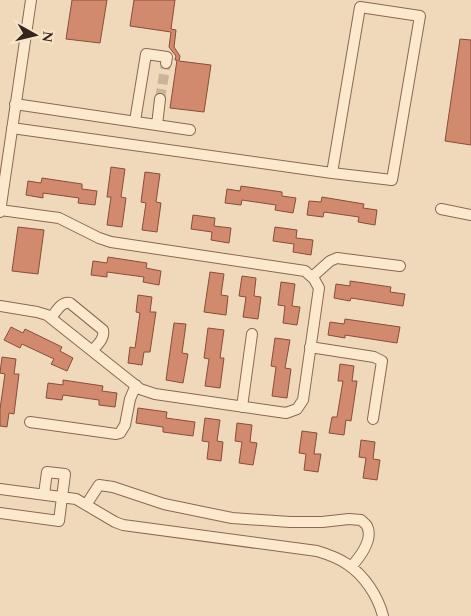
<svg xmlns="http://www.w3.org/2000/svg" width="471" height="616" font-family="Spectral,serif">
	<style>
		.building { fill: #d18a6d; stroke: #884e38 }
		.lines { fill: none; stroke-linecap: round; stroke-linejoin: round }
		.minor-tunnel { stroke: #cbb59a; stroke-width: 10; stroke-dasharray: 10 5; stroke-linecap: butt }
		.minor-casing { stroke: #886953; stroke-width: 12 }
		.minor { stroke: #fbe8cd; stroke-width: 10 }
	</style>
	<rect width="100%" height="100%" fill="#f0d9ba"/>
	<path class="building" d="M72,0H107L100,43L66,39Z
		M134,0H175L171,29L176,30L174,47L180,56L179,61L211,65L204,112L170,108L177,60H175L176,56L169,47L171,32L130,26Z
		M460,39L471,40V145L445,141Z
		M111,167L125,169L121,197L126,198L122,227L107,225L111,197H107Z
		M145,172L160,174L156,202L161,203L157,232L142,230L146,203L141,202Z
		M42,178L82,184V189L97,191L95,205L78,203L79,198L43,193V198L26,195L28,181L41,183Z
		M241,186L282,192V196L296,198L293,213L275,210L276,205L242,200L241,205L225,203L227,189L240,191Z
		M322,197L364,204L363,208L377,210L375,225L358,222L359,217L324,212L323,217L307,215L309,201L321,202Z
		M193,215L215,218L214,226L231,228L229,243L211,240L212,232L191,229Z
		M18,227L44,230L38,274L12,271Z
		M275,227L297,230L296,238L313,240L311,255L293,252L294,244L273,241Z
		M108,257L147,263L146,268L161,271L159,285L143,282L144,277L107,272V277L91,275L93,261L107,263Z
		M210,272L224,274L221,295L228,296L226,315L204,312Z
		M242,276L256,278L254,296L261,297L258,319L243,317L246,297L239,296Z
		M350,281L391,287L390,292L405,294L403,306L351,298L350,301L334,298L336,284L350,286Z
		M281,282L295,284L292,306L300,307L297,325L283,323L285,306L278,305Z
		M138,295L152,297L150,312H156L150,352H144L142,365L128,363L130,347L135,348L140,313L136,312Z
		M345,319L400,327L397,343L345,335V338L328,335L330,322L344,324Z
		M174,323L186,324L182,353L188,354L183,383L166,380Z
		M11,327L23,333L25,329L62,347L60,351L73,358L67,371L51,364L54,359L22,344L20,348L4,340Z
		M208,328L224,330L220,358H224L220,388L205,386L209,359L204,358Z
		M275,338L290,340L285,368L291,369L287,398L272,396L276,367L271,366Z
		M2,357L16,359L14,374H19L14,414L9,413L7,427L0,426V409L5,374L0,373Z
		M340,364L354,366L352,381H357L351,421L346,420L344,435L329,433L332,417H337L343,381H338Z
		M63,380L103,386L102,391L117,393L115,407L99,405V400L63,395L62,400L46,398L48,383L63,385Z
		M138,408L167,412L166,418L195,422L193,436L163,432V427L136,423Z
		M205,418L220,420L217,441L223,442L221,461L207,459L209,442L202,441Z
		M237,423L252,425L250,442L257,443L253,465L239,463L242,442L235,441Z
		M302,431L317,433L314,454H321L318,472L304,470L306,454L299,453Z
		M361,440L375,442L373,459L380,460L377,480L363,478L366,458L359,457Z"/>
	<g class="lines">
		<path class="minor-tunnel" d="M160,99L166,63"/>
		<defs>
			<path id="minor" d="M15,104L190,130
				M135,121L146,54L167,57L166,63
				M157,125L160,99
				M12,128L332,173L360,7L420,16L392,180L332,173
				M441,209L471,215
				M0,212L31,0
				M312,277L330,261L337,258L400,266
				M0,306L37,312L47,315L140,389L155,394L286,413L297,409L303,400L319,288L314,279L305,271L111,242L99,238L59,218L0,210
				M51,318C56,312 61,301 70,303L103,330C105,339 97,345 92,351
				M310,347L374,357L382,361L373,419
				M242,407L252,334
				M30,422L116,434L120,433L125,425L130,399L136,385
				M0,489L76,499L115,522L123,525L317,551C327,554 338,558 347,564C364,575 378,596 383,616
				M86,505L99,485L113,487L164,504L232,518L290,522H322L349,519L361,520C363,522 366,524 367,526C374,540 359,558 351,567
				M0,513L59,521L65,474L47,472L44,494"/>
		</defs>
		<use href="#minor" class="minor-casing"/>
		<use href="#minor" class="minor"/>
	</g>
	<g transform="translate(35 35) rotate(98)" stroke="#f7e5ca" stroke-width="4" paint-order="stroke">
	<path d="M0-4L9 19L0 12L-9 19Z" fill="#36241a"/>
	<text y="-8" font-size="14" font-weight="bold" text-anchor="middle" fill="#36241a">N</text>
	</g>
</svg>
